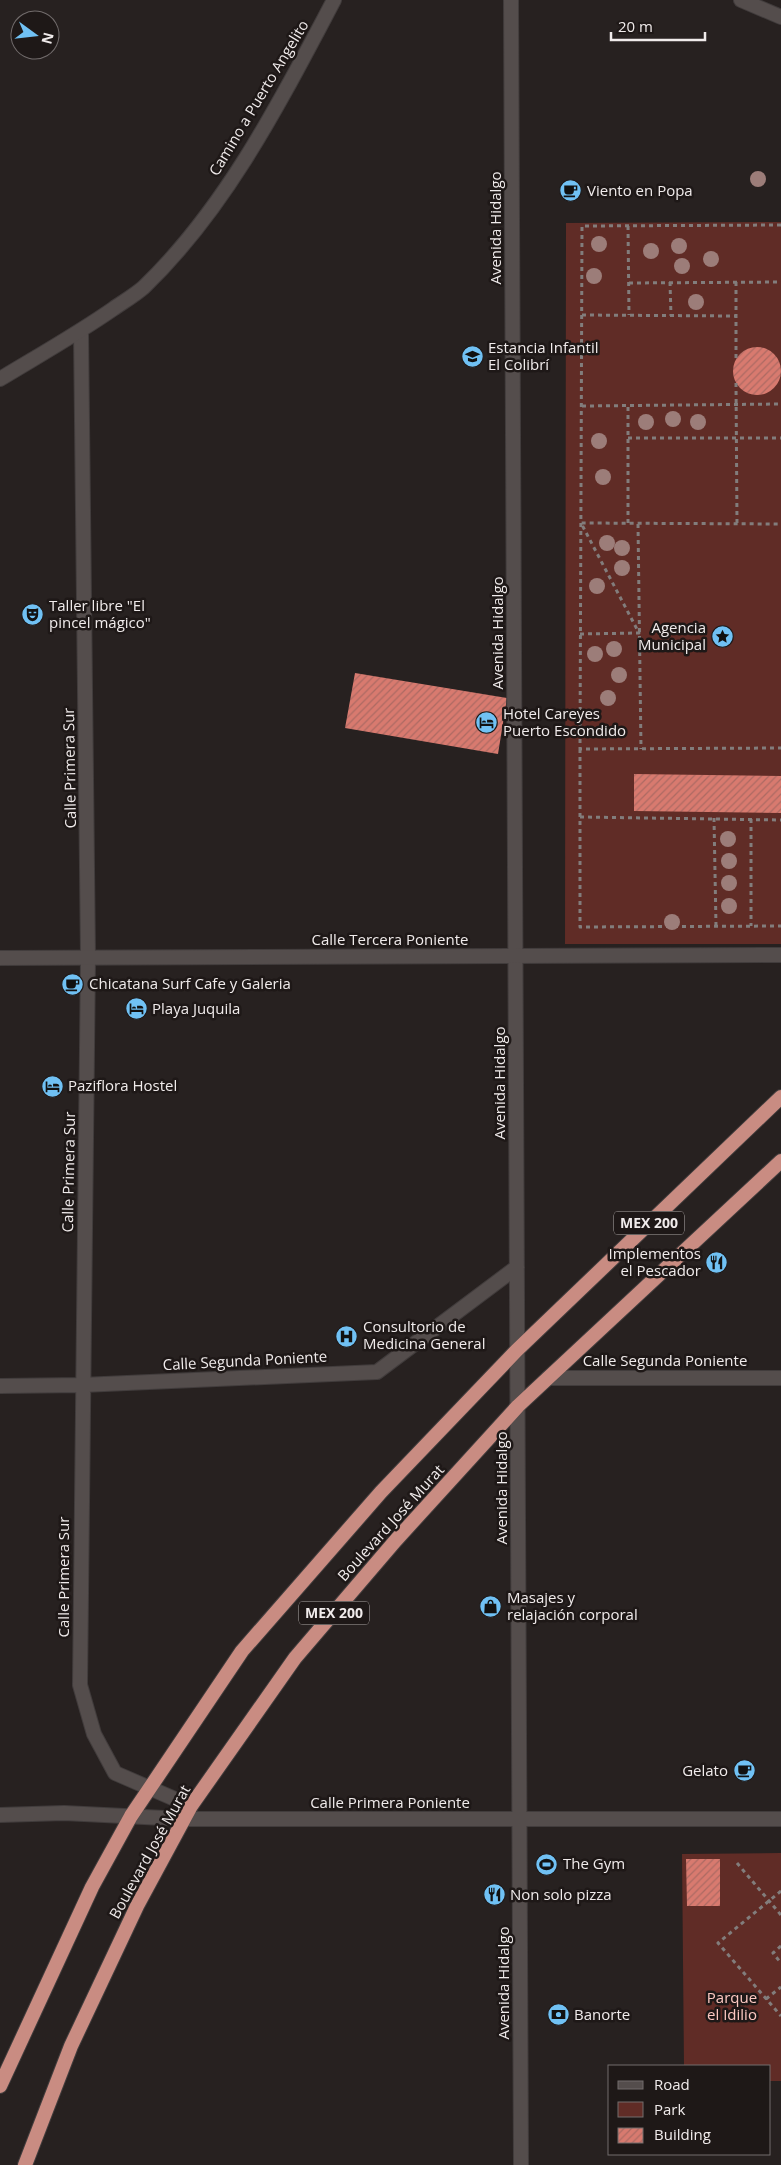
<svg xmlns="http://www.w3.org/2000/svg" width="781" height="2165" font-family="'Open Sans',sans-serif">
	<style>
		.green { fill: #602c26 }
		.building { fill: url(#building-hatch) }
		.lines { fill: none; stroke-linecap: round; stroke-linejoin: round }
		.minor-casing { stroke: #413c3c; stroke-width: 16 }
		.tertiary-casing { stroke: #413c3c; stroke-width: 16 }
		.trunk-casing { stroke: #413c3c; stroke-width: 16 }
		.path { stroke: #827d7c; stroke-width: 3; stroke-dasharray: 4 4; stroke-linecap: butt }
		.minor { stroke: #544d4c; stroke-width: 14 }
		.tertiary { stroke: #544d4c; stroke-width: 14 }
		.trunk { stroke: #c98c82; stroke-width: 14 }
		.tree { fill: #9c7d79 }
		.labels { text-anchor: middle; stroke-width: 5; stroke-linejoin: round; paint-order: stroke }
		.shield { fill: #1e1817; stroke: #b1acab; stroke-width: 1 }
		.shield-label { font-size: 14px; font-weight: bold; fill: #f0ebeb }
		.street-label { font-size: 15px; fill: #f0ebeb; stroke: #1e1817 }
		.poi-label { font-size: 15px; fill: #f0ebeb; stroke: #1e1817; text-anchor: start }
		.park-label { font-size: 15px; fill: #fcc8c1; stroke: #1e1817 }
	</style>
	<defs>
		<pattern id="building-hatch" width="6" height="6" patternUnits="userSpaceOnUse" patternTransform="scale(1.25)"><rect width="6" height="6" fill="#d87a6f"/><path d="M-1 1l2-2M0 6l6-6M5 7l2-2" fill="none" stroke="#ad6a63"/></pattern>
	</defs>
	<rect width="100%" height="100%" fill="#272120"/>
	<path class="green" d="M781,222V944H565L566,223Z
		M781,1853V2081H770V2066H684L682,1854Z"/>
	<path class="building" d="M733 371a24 24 0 1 1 48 0a24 24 0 1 1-48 0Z
		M355,673L507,698L498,754L345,728Z
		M634,774L781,776V813L634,811Z
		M686,1859H720V1906H687Z"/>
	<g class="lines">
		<defs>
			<path id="minor" d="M511,0L521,2165
				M741,0L781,17
				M81,332L88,957L80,1685L94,1734L115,1773L191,1806
				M548,1378H781
				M0,1386L82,1385L377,1372L517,1267
				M0,1815L64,1813L184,1819H781"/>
			<path id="tertiary" d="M0,379C38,356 77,334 113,309C123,302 135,295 144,287C227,207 281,100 334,0
				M0,958L781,955"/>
			<path id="trunk" d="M0,2086L92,1887L131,1816L242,1651L381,1492L517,1350L781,1097
				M25,2165L71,2046L137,1906L191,1806L295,1658L396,1540L518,1406L781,1161"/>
		</defs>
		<use href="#minor" class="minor-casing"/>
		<use href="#tertiary" class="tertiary-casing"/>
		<use href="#trunk" class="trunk-casing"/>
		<path class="path" d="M781,225L582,226L580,749L781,748
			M628,226L629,315
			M670,282L671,316
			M736,282V360
			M629,283L781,282
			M582,315L736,316
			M736,383L737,523
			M582,406L781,404
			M628,438H781
			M628,523V406
			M638,524L641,749
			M580,634L639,633L581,523L781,524
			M580,749V927L781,926
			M580,817L781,820
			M714,818L716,926
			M751,819V926
			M737,1863L781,1915
			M781,1891L718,1943L781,2016
			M781,1946L773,1953L781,1963
			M766,1999L781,1987"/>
		<use href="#minor" class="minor"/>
		<use href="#tertiary" class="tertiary"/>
		<use href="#trunk" class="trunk"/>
	</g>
	<g class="tree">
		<circle cx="758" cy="179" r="8"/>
		<circle cx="599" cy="244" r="8"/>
		<circle cx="679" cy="246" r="8"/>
		<circle cx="651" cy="251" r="8"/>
		<circle cx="711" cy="259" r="8"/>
		<circle cx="682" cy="266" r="8"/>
		<circle cx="594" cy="276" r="8"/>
		<circle cx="696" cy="302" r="8"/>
		<circle cx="673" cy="419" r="8"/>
		<circle cx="646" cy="422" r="8"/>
		<circle cx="698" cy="422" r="8"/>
		<circle cx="599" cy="441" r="8"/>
		<circle cx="603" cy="477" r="8"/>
		<circle cx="607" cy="543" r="8"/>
		<circle cx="622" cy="548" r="8"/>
		<circle cx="622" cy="568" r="8"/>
		<circle cx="597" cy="586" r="8"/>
		<circle cx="614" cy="649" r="8"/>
		<circle cx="595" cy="654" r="8"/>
		<circle cx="619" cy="675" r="8"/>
		<circle cx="608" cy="698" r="8"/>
		<circle cx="728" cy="839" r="8"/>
		<circle cx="729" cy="861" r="8"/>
		<circle cx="729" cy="883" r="8"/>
		<circle cx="729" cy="906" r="8"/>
		<circle cx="672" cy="922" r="8"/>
	</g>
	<defs>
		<symbol id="cafe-disc" viewBox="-11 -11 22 22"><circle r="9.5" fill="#70c1f4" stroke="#1e1817"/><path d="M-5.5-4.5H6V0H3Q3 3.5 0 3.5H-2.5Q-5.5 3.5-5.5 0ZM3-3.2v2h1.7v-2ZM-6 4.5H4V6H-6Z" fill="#111"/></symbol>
		<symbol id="school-disc" viewBox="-11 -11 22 22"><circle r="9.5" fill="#70c1f4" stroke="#1e1817"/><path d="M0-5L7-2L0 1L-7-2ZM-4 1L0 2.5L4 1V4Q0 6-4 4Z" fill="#111"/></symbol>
		<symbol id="theatre-disc" viewBox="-11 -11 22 22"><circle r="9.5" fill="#70c1f4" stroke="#1e1817"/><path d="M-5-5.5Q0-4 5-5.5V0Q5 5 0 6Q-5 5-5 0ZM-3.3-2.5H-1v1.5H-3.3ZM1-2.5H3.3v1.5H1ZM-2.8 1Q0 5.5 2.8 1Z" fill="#111"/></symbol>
		<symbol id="sight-disc" viewBox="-11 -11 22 22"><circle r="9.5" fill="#70c1f4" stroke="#1e1817"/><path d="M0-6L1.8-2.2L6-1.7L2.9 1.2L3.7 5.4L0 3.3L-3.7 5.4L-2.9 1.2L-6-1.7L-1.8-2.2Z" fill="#111"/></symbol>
		<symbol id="hotel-disc" viewBox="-11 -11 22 22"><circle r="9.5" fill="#70c1f4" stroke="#1e1817"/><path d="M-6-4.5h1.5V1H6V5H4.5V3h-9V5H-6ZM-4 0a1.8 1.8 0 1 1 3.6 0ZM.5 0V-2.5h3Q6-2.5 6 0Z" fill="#111"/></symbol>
		<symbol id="restaurant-disc" viewBox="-11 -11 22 22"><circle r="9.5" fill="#70c1f4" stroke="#1e1817"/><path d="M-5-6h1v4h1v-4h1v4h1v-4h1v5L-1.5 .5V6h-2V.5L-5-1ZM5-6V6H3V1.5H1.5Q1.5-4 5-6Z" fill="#111"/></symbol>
		<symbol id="hospital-disc" viewBox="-11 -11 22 22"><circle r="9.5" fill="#70c1f4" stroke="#1e1817"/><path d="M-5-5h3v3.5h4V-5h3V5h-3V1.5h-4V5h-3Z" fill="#111"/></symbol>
		<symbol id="shop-disc" viewBox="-11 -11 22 22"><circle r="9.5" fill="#70c1f4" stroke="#1e1817"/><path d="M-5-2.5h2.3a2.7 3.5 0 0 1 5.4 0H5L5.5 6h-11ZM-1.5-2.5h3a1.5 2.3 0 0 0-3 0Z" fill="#111"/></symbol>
		<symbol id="stadium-disc" viewBox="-11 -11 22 22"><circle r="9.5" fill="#70c1f4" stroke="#1e1817"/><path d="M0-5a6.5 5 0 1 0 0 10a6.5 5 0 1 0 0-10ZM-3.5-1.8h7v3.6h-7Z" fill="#111"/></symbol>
		<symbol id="bank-disc" viewBox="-11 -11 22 22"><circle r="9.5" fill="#70c1f4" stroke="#1e1817"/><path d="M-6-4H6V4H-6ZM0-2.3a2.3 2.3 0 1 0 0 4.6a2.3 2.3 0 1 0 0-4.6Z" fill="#111"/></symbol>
	</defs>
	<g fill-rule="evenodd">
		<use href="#cafe-disc" x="558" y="178" width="25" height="25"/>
		<use href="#school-disc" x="460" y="344" width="25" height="25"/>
		<use href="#theatre-disc" x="20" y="602" width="25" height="25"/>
		<use href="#sight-disc" x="710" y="624" width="25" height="25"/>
		<use href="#hotel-disc" x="474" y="710" width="25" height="25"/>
		<use href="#cafe-disc" x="60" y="972" width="25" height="25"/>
		<use href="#hotel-disc" x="124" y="996" width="25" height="25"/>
		<use href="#hotel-disc" x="40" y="1074" width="25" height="25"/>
		<use href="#restaurant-disc" x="704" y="1250" width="25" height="25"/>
		<use href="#hospital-disc" x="334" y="1324" width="25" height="25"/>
		<use href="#shop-disc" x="478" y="1594" width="25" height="25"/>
		<use href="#cafe-disc" x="732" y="1758" width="25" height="25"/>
		<use href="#stadium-disc" x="534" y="1852" width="25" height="25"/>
		<use href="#restaurant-disc" x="482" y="1882" width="25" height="25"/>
		<use href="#bank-disc" x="546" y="2002" width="25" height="25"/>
	</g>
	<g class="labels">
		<g class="shield">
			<rect x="614" y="1211.5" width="70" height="23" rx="4"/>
			<rect x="299" y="1601.5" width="70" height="23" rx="4"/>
		</g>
		<g class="shield-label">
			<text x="649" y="1228">MEX 200</text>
			<text x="334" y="1618">MEX 200</text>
		</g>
		<g class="street-label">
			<text transform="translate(259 98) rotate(-59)" y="5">Camino a Puerto Angelito</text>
			<text transform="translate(496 228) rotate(-90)" y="5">Avenida Hidalgo</text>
			<text transform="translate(498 633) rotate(-90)" y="5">Avenida Hidalgo</text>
			<text transform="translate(70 768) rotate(-91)" y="5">Calle Primera Sur</text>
			<text x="390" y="945">Calle Tercera Poniente</text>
			<text transform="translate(500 1083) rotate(-90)" y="5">Avenida Hidalgo</text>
			<text transform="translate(69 1172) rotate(-89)" y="5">Calle Primera Sur</text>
			<text transform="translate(245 1361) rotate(-3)" y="5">Calle Segunda Poniente</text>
			<text x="665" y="1366">Calle Segunda Poniente</text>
			<text transform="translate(502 1488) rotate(-90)" y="5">Avenida Hidalgo</text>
			<text transform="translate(391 1523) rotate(-48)" y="5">Boulevard José Murat</text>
			<text transform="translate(64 1577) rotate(-90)" y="5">Calle Primera Sur</text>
			<text x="390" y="1808">Calle Primera Poniente</text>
			<text transform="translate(150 1852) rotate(-61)" y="5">Boulevard José Murat</text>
			<text transform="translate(504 1983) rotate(-90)" y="5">Avenida Hidalgo</text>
		</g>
		<g class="poi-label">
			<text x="587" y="196">Viento en Popa</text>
			<text x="488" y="353">Estancia Infantil<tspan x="488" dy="17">El Colibrí</tspan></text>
			<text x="49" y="611">Taller libre "El<tspan x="49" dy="17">pincel mágico"</tspan></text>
			<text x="706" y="633" text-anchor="end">Agencia<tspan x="706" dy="17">Municipal</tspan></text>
			<text x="503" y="719">Hotel Careyes<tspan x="503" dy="17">Puerto Escondido</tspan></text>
			<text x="89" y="989">Chicatana Surf Cafe y Galeria</text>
			<text x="152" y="1014">Playa Juquila</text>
			<text x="68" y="1091">Paziflora Hostel</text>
			<text x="701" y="1259" text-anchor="end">Implementos<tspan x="701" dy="17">el Pescador</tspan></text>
			<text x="363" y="1332">Consultorio de<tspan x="363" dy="17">Medicina General</tspan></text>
			<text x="507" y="1603">Masajes y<tspan x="507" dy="17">relajación corporal</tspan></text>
			<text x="728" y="1776" text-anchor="end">Gelato</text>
			<text x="563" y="1869">The Gym</text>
			<text x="510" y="1900">Non solo pizza</text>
			<text x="574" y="2020">Banorte</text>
		</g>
		<g class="park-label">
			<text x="732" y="2003">Parque<tspan x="732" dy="17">el Idilio</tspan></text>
		</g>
	</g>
	<rect x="608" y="2065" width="162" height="90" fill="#1e1817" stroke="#726c6c"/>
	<rect x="618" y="2081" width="25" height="8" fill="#544d4c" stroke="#726c6c"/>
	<text x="654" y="2090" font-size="15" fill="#f0ebeb">Road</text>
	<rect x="618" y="2102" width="25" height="15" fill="#602c26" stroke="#726c6c"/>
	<text x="654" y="2115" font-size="15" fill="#f0ebeb">Park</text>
	<rect x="618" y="2128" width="25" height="15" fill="url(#building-hatch)" stroke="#726c6c"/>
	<text x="654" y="2140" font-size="15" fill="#f0ebeb">Building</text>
	<g transform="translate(35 35) rotate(105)"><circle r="24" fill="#1e1817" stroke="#726c6c"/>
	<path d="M0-4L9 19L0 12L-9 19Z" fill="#70c1f4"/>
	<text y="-8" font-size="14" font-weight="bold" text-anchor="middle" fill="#f0ebeb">N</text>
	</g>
	<path d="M611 32v8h94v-8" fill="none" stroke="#f0ebeb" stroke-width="2.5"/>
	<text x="618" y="32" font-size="15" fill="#f0ebeb" stroke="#1e1817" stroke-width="4" paint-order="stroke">20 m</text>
</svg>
